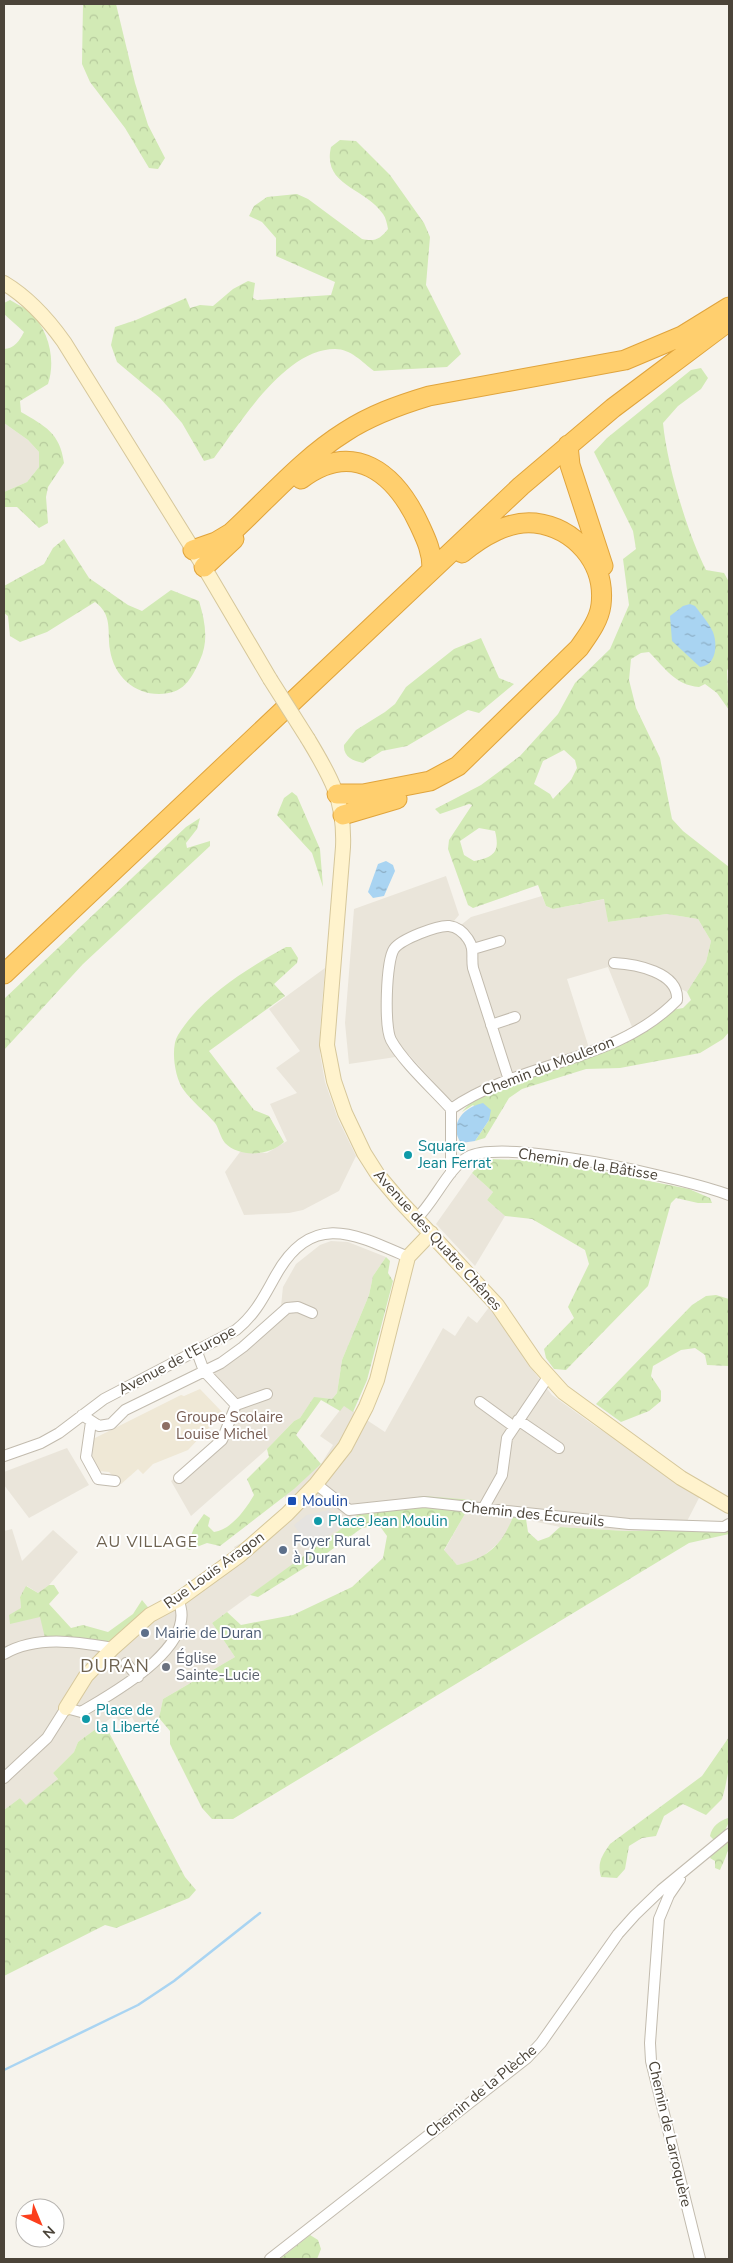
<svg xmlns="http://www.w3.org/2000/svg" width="733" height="2263" font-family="'Nunito Sans',sans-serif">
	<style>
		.residential { fill: #eae5da }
		.education { fill: #efe8d6 }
		.forest { fill: url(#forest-crowns); fill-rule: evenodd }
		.parking { fill: #e5e3e0 }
		.water { fill: url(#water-ripples) }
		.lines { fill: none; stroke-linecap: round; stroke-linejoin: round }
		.stream { stroke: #a9d4f2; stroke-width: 2.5 }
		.street-casing { stroke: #c2bbae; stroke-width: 12 }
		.secondary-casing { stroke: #d6c79b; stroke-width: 16 }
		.highway-casing { stroke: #e0a43c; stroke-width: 21 }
		.street { stroke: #fff; stroke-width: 10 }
		.secondary { stroke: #fff3cd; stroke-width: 14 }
		.highway { stroke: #ffcf6e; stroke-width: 19 }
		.secondary-bridge-casing { stroke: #d6c79b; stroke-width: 16; stroke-linecap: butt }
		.secondary-bridge { stroke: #fff3cd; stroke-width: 14 }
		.culture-dot { fill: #0f9aa8; stroke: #fff; stroke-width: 2 }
		.education-dot { fill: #8d6e63; stroke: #fff; stroke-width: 2 }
		.transit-dot { fill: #1a4fb4; stroke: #fff; stroke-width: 2 }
		.service-dot { fill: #5c6f8a; stroke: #fff; stroke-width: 2 }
		.worship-dot { fill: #6b7280; stroke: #fff; stroke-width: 2 }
		.labels { text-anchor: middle; stroke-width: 4; stroke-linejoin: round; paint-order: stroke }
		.street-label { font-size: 15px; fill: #4b4439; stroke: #fff }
		.culture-label { font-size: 15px; fill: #0d838f; stroke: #fff; text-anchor: start }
		.education-label { font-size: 15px; fill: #785e54; stroke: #fff; text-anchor: start }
		.transit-label { font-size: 15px; fill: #164399; stroke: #fff; text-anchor: start }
		.service-label { font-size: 15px; fill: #4e5e75; stroke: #fff; text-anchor: start }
		.worship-label { font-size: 15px; fill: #5b616d; stroke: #fff; text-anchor: start }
		.neighbourhood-label { font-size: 16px; letter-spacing: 1px; fill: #6e6250; stroke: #fff }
		.quarter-label { font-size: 18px; letter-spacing: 1px; fill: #6e6250; stroke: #fff }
	</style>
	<defs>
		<pattern id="forest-crowns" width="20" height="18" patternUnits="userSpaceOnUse" patternTransform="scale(1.25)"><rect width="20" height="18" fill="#d2eab5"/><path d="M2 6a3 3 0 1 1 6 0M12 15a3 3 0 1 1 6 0" fill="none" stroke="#b6ca9c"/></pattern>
		<pattern id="water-ripples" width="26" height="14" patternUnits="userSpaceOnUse" patternTransform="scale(1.25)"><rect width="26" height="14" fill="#a9d4f2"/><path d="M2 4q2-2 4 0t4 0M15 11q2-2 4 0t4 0" fill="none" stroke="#8caec5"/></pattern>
	</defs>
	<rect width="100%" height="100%" fill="#f6f3ec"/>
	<path class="residential" d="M4,423L28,440L39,452V467L27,482L4,492Z
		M446,876L459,915L454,921L461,925L471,917L542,896L546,906L553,909L605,899L608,922L667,914L698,919L711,941L706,962L687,992L681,989L665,1007L646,1021L632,1027L608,967L567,979L589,1048L482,1086L451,1101L409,1055L349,1064L345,1023L354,909Z
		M325,968L320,1030V1054L325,1082L338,1119L356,1156L339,1191L303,1210L289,1213L244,1215L225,1172L240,1152L267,1153L287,1141L270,1104L297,1093L276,1068L300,1051L269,1009Z
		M472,1173L493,1192L487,1200L505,1216L475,1266L436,1224Z
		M331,1241L348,1242L386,1257L373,1276L369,1295L342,1360L337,1393L332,1399L314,1398L300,1418L294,1421L267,1449L191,1516L171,1481L218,1437L232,1406L199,1366L223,1357L267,1321L281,1306L283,1287L296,1264L320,1245Z
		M490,1306L513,1338L528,1364L552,1395L595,1426L701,1494L682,1531H625L560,1527L513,1517L505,1537L479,1560L457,1565L444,1551L472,1501L365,1505L352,1521L212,1623L235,1657L163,1699L159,1718L136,1725L132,1717L120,1723L115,1715L78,1742L74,1752L53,1773L58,1779L26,1806L20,1798L4,1810V1531L12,1529L22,1561L53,1530L78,1552L49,1585L38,1593L27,1586L20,1597L21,1608L111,1645L238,1553L234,1547L250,1538L290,1504L284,1496L321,1464L333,1445L320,1436L344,1405L385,1432L443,1328L455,1336L468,1316L477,1323Z
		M67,1448L89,1485L29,1518L4,1485V1472Z"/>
	<path class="education" d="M200,1389L223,1413L188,1450L153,1464L143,1474L138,1469L121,1484L109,1472L98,1471L92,1461L93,1439L181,1395L184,1396Z"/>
	<path class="forest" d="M83,4H116L135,83L148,125L165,158L158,169L149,168L125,128L90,82L82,64Z
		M340,140L356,141L390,175L424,223L430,237L426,285L461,354L447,367L374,371C362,362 351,349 335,349C285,349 241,422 214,458L204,461L182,423L160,398L117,362L111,345L115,327L136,320L186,298L190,308L200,305L213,306L233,289L248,281L255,283L253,298L257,300L331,295L335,282L276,256V238L262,222L249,216L254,206L267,197L297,194L308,199L362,239C375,242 380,239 388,229C387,224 386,218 383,214C365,187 322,186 331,147Z
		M10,300C16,304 24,307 30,312C49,330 56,360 48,384L20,401L21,412C45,426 60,433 64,463L48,487L46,497L48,523L39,528L17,507H4V492L27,482L39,467V452L28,440L4,423V349C14,349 20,340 24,332L4,314V303Z
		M701,368L708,378L701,389L678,406L663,423C667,465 687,532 706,570L724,573L729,582V666L727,671L729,710L717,693L705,684L699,687C675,685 665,668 649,652L641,653L631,659L629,680L636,708L660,758L672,819L683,831L729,867V1032L723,1039L700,1053L620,1068L586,1069L522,1089L509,1098L485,1138L475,1141L489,1120L473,1105L462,1112C486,1081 563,1070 599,1053C624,1042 648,1024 672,1010L683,1008L691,1000L687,992L706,962L711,941L698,919L667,914L608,922L604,899L553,909L546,906L538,885L473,908L468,905L448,849L449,840L472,805L469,804L440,814L435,809L481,785L520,756L558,714L575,683L610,649L629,605L623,559L636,549L633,531L594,452L607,438L691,370ZM564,750L575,760L577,768L571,780L553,799L550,794L534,784L543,761ZM479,828L495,831C500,851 495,857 474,861L464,855L460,841Z
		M64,539L89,578L128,605L142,611L171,590L199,601C205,621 209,641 200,660C191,680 183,694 159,694C134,694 114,676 110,650C107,631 113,615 95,602L47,632L20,642L10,636L8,616L4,613V586L44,564L53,548Z
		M481,638L499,678L514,684L479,713L468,710L407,746L382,751L363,763C353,761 343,757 344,745L356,730L385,712L395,704L406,687L454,649Z
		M292,792L297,796L320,849L323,887L312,853L277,815L284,798Z
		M200,818L197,829L186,843L187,848L210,841V846L83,964L4,1050V999L186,827Z
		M286,947H291L298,958L297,963L274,984L285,996L209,1051L254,1110L269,1116L284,1142C269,1156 240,1158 225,1143C220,1137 219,1128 215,1123C205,1111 192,1102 183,1089C175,1078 170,1048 178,1035C203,995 247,969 286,947Z
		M491,1159L550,1161L689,1189L710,1198L712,1203H698L676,1198L671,1203L648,1286L566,1370L554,1369L546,1358L544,1349L574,1318L568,1307L589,1264L585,1250L532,1219L505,1216L487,1200L493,1192L472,1173L480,1164Z
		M386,1257L390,1261L388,1273L393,1281L367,1380L353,1412L344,1406L340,1411L321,1400L296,1435L321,1464L294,1489L220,1546L207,1543L189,1550L186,1548L194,1528L204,1514L210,1518L208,1526L214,1532C231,1530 246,1509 254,1495L247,1479L269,1457L267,1449L294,1421L300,1418L314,1397L332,1399L337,1393L342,1360L369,1295L373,1276Z
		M716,1295L729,1299V1366L707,1365L705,1355L695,1348L681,1350L653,1366L651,1376L661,1391V1401L649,1411L621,1422L596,1404L692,1305L706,1296Z
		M424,1496L473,1500L444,1550L457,1565C488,1558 501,1546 513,1517L526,1519L528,1532L538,1541L549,1537L560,1527L625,1531L721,1530L729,1527V1534L689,1543L233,1819H212L202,1808L170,1744V1731L159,1718L163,1699L235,1657L212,1623L227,1612L241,1625L293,1615L352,1587L383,1558L387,1536L379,1525L362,1528L320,1558L258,1597L250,1595L352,1521L365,1505Z
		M49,1585H54L59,1593L49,1604L71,1628L83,1625L108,1632L133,1614L142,1600L151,1611L111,1645L45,1638L40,1617L10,1624L9,1615L21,1608L20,1597L26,1586L38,1593Z
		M104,1723L185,1877L196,1890L189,1898L116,1928L105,1925L4,1976V1810L20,1798L26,1805L58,1779L53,1773L74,1752L78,1742Z
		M729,1737V1768L725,1788L722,1799L706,1815L683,1804L664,1816L656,1836L642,1838L629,1846L625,1869L617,1878L601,1877C597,1862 602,1856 610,1844L702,1776Z
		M728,1818V1824L725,1830C733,1845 726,1856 720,1870L715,1868V1861L710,1858L716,1842L710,1836C712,1826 719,1821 728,1818Z
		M310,2235L318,2240L321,2249L317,2259H280Z"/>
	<path class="parking" d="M329,1510L338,1518L337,1529L310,1548L294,1525L307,1515Z"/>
	<path class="water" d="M690,604L695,606C701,614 709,623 713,632C718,645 716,666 700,667L672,641L670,616L683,606Z
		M386,861L393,865L395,871L384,896L373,898L368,892L378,864Z
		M483,1103L491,1110L489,1120L475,1141L461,1143C448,1124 464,1107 483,1103Z"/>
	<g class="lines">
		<path class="stream" d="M4,2070L138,2005L174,1981L260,1913"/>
		<defs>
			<path id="street" d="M473,949L500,941
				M491,1025L515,1017
				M451,1109C434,1090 403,1062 391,1040C384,1027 386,961 394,949C401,939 438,925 449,926C457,927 464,933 468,939C475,949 471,957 473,968L509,1080
				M451,1109C520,1061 616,1063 677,1000C679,972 635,964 614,963
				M451,1173V1109
				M417,1218C435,1201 448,1168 468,1157C504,1137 687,1179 729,1195
				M197,1352L204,1371L236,1405
				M480,1402L513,1426
				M236,1405L267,1394
				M82,1415L99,1426L111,1424L125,1410L221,1363L243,1347L287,1308L298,1307L312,1313
				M518,1420L559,1448
				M91,1422L86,1457L98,1479L115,1481
				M4,1456L41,1443L59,1433L104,1399L236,1330C256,1314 264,1296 276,1275C312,1211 355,1234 408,1257
				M179,1478L222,1440L236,1405
				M316,1484L349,1510L424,1502L629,1524L724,1527L729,1524
				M484,1507L502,1475L507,1438L548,1377
				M4,1654C37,1635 77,1642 113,1648
				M126,1663L138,1677
				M4,1778L47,1738L66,1708L81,1712C113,1693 200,1646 178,1600
				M680,1879L669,1895L659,1919L650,2043L651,2061L700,2259
				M270,2259L527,2058L541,2043L618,1934L635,1915L661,1890L729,1834"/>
			<path id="secondary" d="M4,283C29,298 47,318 64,342L204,567L270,679
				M308,739C331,777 345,801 343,847L327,1045L334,1081L345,1113L364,1153L378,1175L400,1201L497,1305L536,1362L563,1392L681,1478L729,1506
				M66,1708L86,1676L113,1648L150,1615L178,1600L240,1555L287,1514L316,1484L345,1447L366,1407L377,1380L408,1257L431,1233"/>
			<path id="highway" d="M568,445L570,465L603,566
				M301,479C354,439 395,473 419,524C426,539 432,551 432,568
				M193,550L216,542L231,533C268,499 302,459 345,432C371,415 399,405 429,396L625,360L682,336L729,307
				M204,567L234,539
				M337,794H363L430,781L458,766L579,648C588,635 599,621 601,605C606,563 575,528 535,523C509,520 481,537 462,553
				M343,815L397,799
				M4,974L521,486L613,408L729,321"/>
		</defs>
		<use href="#street" class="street-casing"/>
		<use href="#secondary" class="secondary-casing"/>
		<use href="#highway" class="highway-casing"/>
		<use href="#street" class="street"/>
		<use href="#secondary" class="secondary"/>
		<use href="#highway" class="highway"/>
		<defs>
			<path id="secondary-bridge" d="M270,679L308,739"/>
		</defs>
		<use href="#secondary-bridge" class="secondary-bridge-casing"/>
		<use href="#secondary-bridge" class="secondary-bridge"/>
	</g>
	<g class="culture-dot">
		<circle cx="408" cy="1155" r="5"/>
		<circle cx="318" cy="1521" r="5"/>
		<circle cx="86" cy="1719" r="5"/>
	</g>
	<circle class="education-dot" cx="166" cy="1426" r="5"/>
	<rect class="transit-dot" x="287" y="1496" width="10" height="10" rx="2.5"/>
	<g class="service-dot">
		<circle cx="283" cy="1550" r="5"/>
		<circle cx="145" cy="1633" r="5"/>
	</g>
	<circle class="worship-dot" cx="166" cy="1667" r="5"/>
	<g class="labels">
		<g class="street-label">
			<text transform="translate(548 1066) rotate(-21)" y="5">Chemin du Mouleron</text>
			<text transform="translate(588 1164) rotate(9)" y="5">Chemin de la Bâtisse</text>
			<text transform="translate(438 1240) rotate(48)" y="5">Avenue des Quatre Chênes</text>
			<text transform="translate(177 1360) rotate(-28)" y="5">Avenue de l'Europe</text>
			<text transform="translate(533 1514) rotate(6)" y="5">Chemin des Écureuils</text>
			<text transform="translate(214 1570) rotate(-36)" y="5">Rue Louis Aragon</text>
			<text transform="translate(481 2091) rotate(-39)" y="5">Chemin de la Plèche</text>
			<text transform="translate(670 2134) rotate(77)" y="5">Chemin de Larroquère</text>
		</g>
		<g class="culture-label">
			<text x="418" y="1151">Square<tspan x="418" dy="17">Jean Ferrat</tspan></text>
			<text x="328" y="1526">Place Jean Moulin</text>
			<text x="96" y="1715">Place de<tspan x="96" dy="17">la Liberté</tspan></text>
		</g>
		<g class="education-label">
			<text x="176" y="1422">Groupe Scolaire<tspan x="176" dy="17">Louise Michel</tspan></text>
		</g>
		<g class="transit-label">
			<text x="302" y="1506">Moulin</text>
		</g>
		<g class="service-label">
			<text x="293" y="1546">Foyer Rural<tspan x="293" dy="17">à Duran</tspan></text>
			<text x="155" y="1638">Mairie de Duran</text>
		</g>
		<g class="worship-label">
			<text x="176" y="1663">Église<tspan x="176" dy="17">Sainte-Lucie</tspan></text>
		</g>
		<g class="neighbourhood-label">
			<text x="147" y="1547">AU VILLAGE</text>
		</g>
		<g class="quarter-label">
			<text x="115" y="1672">DURAN</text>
		</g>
	</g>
	<rect width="733" height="2263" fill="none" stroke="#4b4439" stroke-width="10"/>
	<g transform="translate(40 2223) rotate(136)"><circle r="24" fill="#ffffff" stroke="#b7b4b0"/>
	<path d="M0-4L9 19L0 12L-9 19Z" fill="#fc3f1d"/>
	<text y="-8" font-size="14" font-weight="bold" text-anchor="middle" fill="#4b4439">N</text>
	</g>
</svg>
